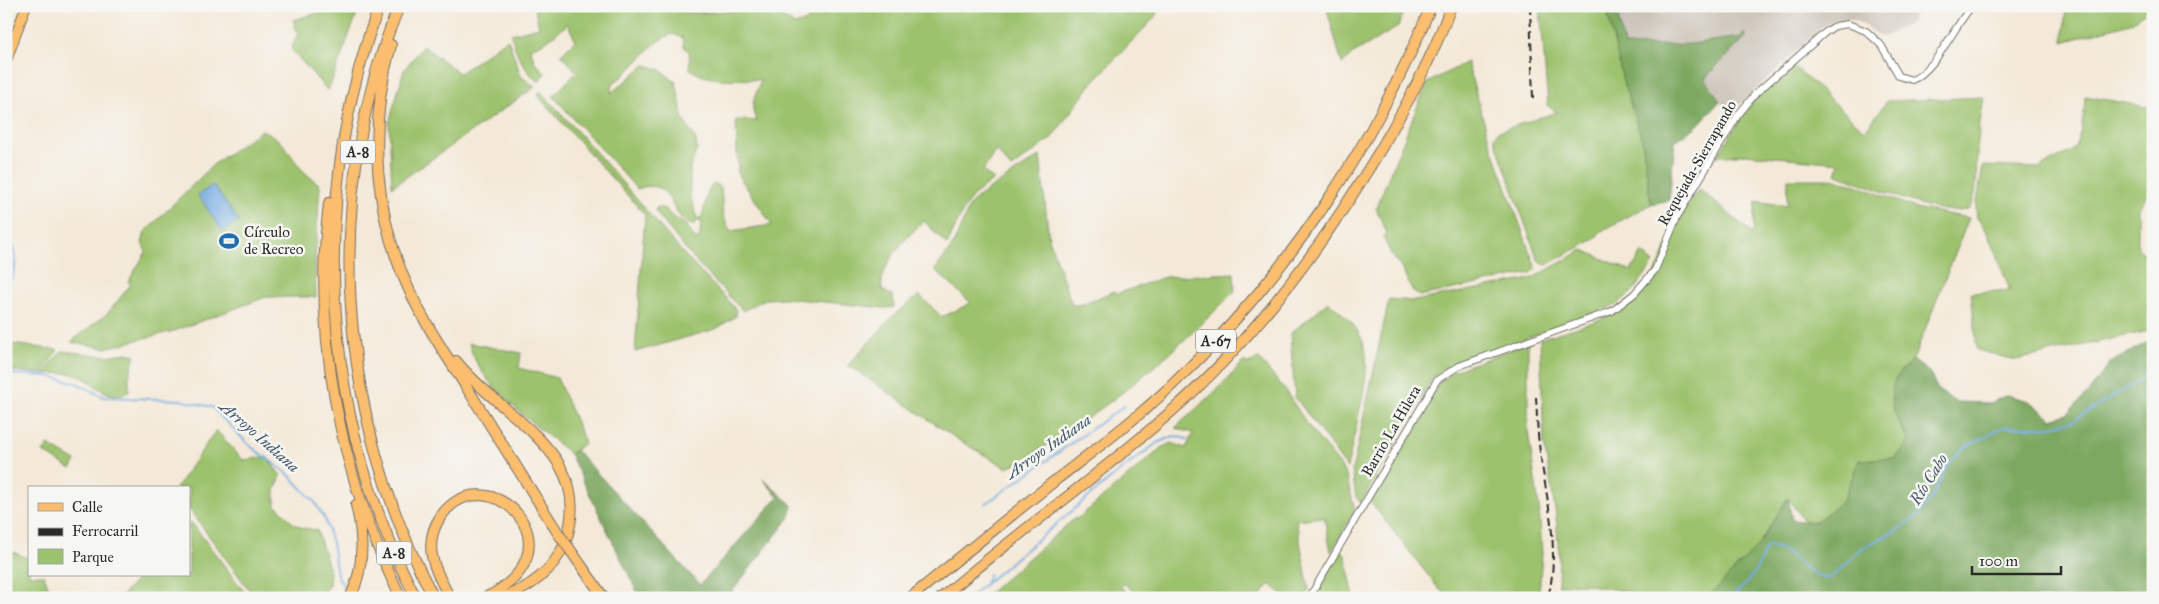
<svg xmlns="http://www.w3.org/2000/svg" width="2159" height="604" font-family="'IM FELL Great Primer',serif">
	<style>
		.industrial { fill: #cbc3b8 }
		.green { fill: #9cc26d; stroke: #64764c; fill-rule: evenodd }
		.forest { fill: #7da860; stroke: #546a46 }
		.water { fill: #75abe3; stroke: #506b87 }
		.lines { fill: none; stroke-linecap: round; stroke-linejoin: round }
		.stream { stroke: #75abe3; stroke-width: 2 }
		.minor-casing { stroke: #716e68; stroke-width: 8 }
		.major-casing { stroke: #716e68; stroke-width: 11 }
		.highway-casing { stroke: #716e68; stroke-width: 12 }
		.minor { stroke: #fff; stroke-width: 6 }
		.major { stroke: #fbbe6e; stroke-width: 9 }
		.highway { stroke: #fbbe6e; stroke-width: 10 }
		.rail { stroke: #2b2b2b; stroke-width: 2; stroke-dasharray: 8 4; stroke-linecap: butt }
		.highway-bridge-casing { stroke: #716e68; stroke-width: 12; stroke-linecap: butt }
		.highway-bridge { stroke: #fbbe6e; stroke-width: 10 }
		.labels { text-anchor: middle; stroke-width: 5; stroke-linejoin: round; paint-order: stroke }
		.shield { fill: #f6f6f2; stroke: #686867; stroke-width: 1 }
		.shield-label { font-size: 14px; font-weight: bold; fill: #2b2b2b }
		.street-label { font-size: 15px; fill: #2b2b2b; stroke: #f6f6f2 }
		.poi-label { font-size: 15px; fill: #2b2b2b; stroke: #f6f6f2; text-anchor: start }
		.water-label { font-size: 16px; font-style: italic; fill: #45586b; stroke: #f6f6f2 }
	</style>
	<rect width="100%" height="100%" fill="#f6f6f2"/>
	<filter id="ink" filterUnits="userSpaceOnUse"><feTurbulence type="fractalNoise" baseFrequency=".02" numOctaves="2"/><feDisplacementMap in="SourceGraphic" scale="10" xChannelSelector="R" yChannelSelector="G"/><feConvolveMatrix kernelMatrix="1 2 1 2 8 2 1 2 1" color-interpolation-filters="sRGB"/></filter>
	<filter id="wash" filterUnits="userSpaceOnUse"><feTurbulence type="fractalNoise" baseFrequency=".0096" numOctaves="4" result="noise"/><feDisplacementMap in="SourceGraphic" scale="20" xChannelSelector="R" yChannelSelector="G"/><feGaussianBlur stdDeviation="1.12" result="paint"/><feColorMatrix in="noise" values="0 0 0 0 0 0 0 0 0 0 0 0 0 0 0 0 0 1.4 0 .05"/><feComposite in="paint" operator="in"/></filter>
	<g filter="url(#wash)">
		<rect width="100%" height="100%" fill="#f4e9d8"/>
		<path class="industrial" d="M1616,6H1916L1911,23L1883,37L1855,20H1835L1821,28L1738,106L1731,117L1705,78L1746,37L1745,33L1740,37L1691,44L1623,46Z"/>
		<path class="green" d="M534,6H680L688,13L770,9L795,25L807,21L817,6H856L860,10L866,6H1159L1155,17L1092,83L1051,139L1011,168L996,150L983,171L994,180C961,202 963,213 947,245L924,221C908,235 878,266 882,290L893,296L894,307L885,308L785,298L765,299L743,311L690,255L655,211L657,207L666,209L670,215L685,224L697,241L700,235L701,221H697L693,225C667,219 676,175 637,189L553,96L577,72L561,54L575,40L568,24L545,42L530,48L535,62L545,73L538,82C522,67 516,54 511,34L539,27ZM673,34L683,38L684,47L689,51L690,69C710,84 737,78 761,80C756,94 748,107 757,121L736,120L738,175L772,225L730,231L723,215L721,188L714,183C705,191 706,207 701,218H697L690,194V167L697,150L696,140L683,119L676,82L659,69L645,65L611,93L613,83C636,69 648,42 673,34Z
			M1326,6H1406L1398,27L1355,52L1342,64Z
			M1540,6H1606L1624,85L1642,139L1651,204L1600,232L1595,239L1546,265L1538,260L1494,137L1499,131L1557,112L1548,106Z
			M2066,6H2153V7L2130,23L2063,42Z
			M335,8L359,9L328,91L291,49L298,34L293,20Z
			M508,39L521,76L535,87L392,187L389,123L404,70L423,46L459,73C477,63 490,49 508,39Z
			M1467,62L1489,139L1536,269L1531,273L1420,296L1413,292L1398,261L1394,260L1383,237L1387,234L1376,208L1427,83Z
			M1794,66L1865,131L1887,101L1984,97C1981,116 1978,135 1977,154C1976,169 1978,189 1972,204C1963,229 1855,179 1836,174L1839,163L1746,154L1716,157L1753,101Z
			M540,91C592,145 639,203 689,260C704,277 722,292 736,310V316L716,329L635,352L645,215L538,96Z
			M2085,96L2153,108V186L2138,209V249L2153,259V330L2016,360L1977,350L1971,293L2010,290L1986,230L1977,218L1976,208L1983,166L2039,168L2072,151C2081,140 2085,111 2085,96Z
			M262,130C284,140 285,148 299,166C304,173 313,179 320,185L315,262L316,297H266L174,331L105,348L71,342L108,313L131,284L128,282L146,252L142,243L145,232L215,163Z
			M1040,156L1049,239L1072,305H1079L1115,291L1116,294L1165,277L1234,273L1235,291C1168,359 1092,423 1007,468L960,441L848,365L893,316L919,295L942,317L971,303L935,270L953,245L970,205L979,196Z
			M1788,179H1831L1851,183L1915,208L1969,218L1913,360L1900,371L1898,422L1909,441L1896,458L1859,460L1843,501L1816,522L1804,521L1788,498L1757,547L1710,598H1640L1630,592L1584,584L1558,585L1559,553L1556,516L1544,443L1540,339C1565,330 1612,319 1632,303C1656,283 1662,255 1675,228C1682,214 1690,201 1699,189L1753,234L1756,201L1787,206Z
			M1583,250L1631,271L1642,252L1654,263L1632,292L1616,305L1443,369L1432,379L1422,396L1361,503L1356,497L1352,471L1389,299L1414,301L1531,279Z
			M1328,302C1371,333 1371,356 1361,404C1356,426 1352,447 1347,468L1295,397L1290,334Z
			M6,343L12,344L58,350L40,374L6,370Z
			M469,343L521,353L519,368L557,378L585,443L570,454C537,425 478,386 469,343Z
			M1528,343V431L1539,507L1542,553L1539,594L1532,598H1449L1438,588L1369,500L1437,385L1454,371Z
			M62,351L105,356L127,353L135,355L129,377V392C107,404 93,379 75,374C66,372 52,374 42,374Z
			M1258,358L1285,390L1309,427L1339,464L1346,475L1355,510L1331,552L1324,517L1296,520L1309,589L1304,598H1286L1270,584L1258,598H1142L1123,583L1121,587L1134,598H983L1075,518L1077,519L1163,447L1172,443L1186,448L1193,433L1175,428L1222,385L1244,361L1249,364Z
			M216,430L243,460L267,457L281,476L275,491V504L294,524L303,528L317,530L330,571L329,586L317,598H255L189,509V488H176Z
			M48,445L76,461L71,469L43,452Z
			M191,522L249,598H120L141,575H189V525Z
			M1342,551L1345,554L1354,598H1312L1339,553Z
			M6,552L16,553L29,559V575H44L52,598H6Z"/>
		<path class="forest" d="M1606,6H1616L1624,46L1691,44L1740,37L1745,33L1746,37L1705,78L1720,101L1696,127L1675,141L1669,200L1651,204L1642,139L1624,85Z
			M2153,339V598H1707L1757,547L1788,498L1792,520L1816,522L1843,501L1859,460L1897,458L1909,441C1890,409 1880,386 1913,360L1930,373L1938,390L1955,402L1991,403L2007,395L2029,401L2052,419L2067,414L2088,393L2110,363Z
			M576,450L700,585L778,497L763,479L792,505L790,517L727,598H640L570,454Z"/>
		<path class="water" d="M213,185L239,221L223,232L198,195Z"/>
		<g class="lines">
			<path class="stream" d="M6,22L12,6
				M6,230C15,248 21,270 6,287
				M6,374L48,376L79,384L104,397L180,400L212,407L250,446L288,474L314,501L325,519L332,543L337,575L344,587
				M985,504L1124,406
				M985,584L1117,473L1157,443L1174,436L1187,439
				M969,598L985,584L989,574
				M1730,598C1751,582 1758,569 1767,546C1796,548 1801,576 1831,578L1862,548L1901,528L1919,515L1933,496L1947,465L1965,447L2004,427H2047L2073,421L2153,372"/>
		</g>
	</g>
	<g filter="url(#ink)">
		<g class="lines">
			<defs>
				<path id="minor" d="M1309,598L1437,380L1459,366L1612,311L1634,294L1655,270L1677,217L1738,115L1756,93L1827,31L1835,26L1848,24L1866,31L1881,45L1899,76L1912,80C1936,70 1954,26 1972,6"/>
				<path id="major" d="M6,62L26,6"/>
				<path id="highway" d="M379,6C308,200 321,415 416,598
					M399,6C321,196 337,418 434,598
					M391,45C367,131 374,220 414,300C429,331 449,359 467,388C497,436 528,485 558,533
					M329,203C312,338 341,477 401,598
					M456,361C502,419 598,453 565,543C554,570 528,590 501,598
					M571,551L604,598
					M350,598C365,568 364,537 356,505
					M450,598C435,571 421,545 441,516C487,453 586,549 485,598
					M910,598C959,558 1008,518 1057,479C1097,448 1139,417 1175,382C1286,276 1373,148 1431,6
					M941,598C1017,533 1099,476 1173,410C1256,337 1322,247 1379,152C1406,106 1433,57 1451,6"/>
			</defs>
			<use href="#minor" class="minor-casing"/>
			<use href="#major" class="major-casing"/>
			<use href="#highway" class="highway-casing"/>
			<use href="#minor" class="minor"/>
			<use href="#major" class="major"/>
			<use href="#highway" class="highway"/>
			<path class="rail" d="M1530,6L1533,99
				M1536,397C1537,412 1537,428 1539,444C1545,495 1561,545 1548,598"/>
			<defs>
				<path id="highway-bridge" d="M558,533L571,551"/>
			</defs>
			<use href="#highway-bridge" class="highway-bridge-casing"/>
			<use href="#highway-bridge" class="highway-bridge"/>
		</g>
	</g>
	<defs>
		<symbol id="stadium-bare" viewBox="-9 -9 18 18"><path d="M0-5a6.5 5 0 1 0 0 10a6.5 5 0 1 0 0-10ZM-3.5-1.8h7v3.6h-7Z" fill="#1f6fb2" stroke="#f6f6f2" stroke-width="2.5" paint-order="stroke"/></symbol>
	</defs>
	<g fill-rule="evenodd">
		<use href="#stadium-bare" x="215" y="227" width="28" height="28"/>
	</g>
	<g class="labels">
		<g class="shield">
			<rect x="340.5" y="140.5" width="35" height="23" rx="4"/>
			<rect x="1196" y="329.5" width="40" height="23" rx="4"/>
			<rect x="376.5" y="541.5" width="35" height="23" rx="4"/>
		</g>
		<g class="shield-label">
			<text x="358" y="157">A-8</text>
			<text x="1216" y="346">A-67</text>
			<text x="394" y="558">A-8</text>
		</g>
		<g class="street-label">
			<text transform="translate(1697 163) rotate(-60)" y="5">Requejada-Sierrapando</text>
			<text transform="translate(1391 431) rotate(-60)" y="5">Barrio La Hilera</text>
		</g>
		<g class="poi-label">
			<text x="244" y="237">Círculo<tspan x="244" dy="17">de Recreo</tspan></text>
		</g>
		<g class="water-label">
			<text transform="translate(260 436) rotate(41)" y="6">Arroyo Indiana</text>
			<text transform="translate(1048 446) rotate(-35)" y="6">Arroyo Indiana</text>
			<text transform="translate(1928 479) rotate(-58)" y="6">Río Cabo</text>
		</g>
	</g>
	<rect width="2159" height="604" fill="none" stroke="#f6f6f2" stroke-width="25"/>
	<rect x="28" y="486" width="162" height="90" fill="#f6f6f2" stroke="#a5a5a2"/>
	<rect x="38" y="503" width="25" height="8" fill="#fbbe6e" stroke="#a5a5a2"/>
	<text x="72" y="512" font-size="15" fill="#2b2b2b">Calle</text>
	<rect x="38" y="528" width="25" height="8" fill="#2b2b2b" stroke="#a5a5a2"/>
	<text x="72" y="536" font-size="15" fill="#2b2b2b">Ferrocarril</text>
	<rect x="38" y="549" width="25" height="15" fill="#9cc26d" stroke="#a5a5a2"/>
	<text x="72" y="562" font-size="15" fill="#2b2b2b">Parque</text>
	<path d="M1972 566v8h89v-8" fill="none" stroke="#2b2b2b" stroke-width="2.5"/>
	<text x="1979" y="566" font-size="15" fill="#2b2b2b" stroke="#f6f6f2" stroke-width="4" paint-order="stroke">100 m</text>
</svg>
